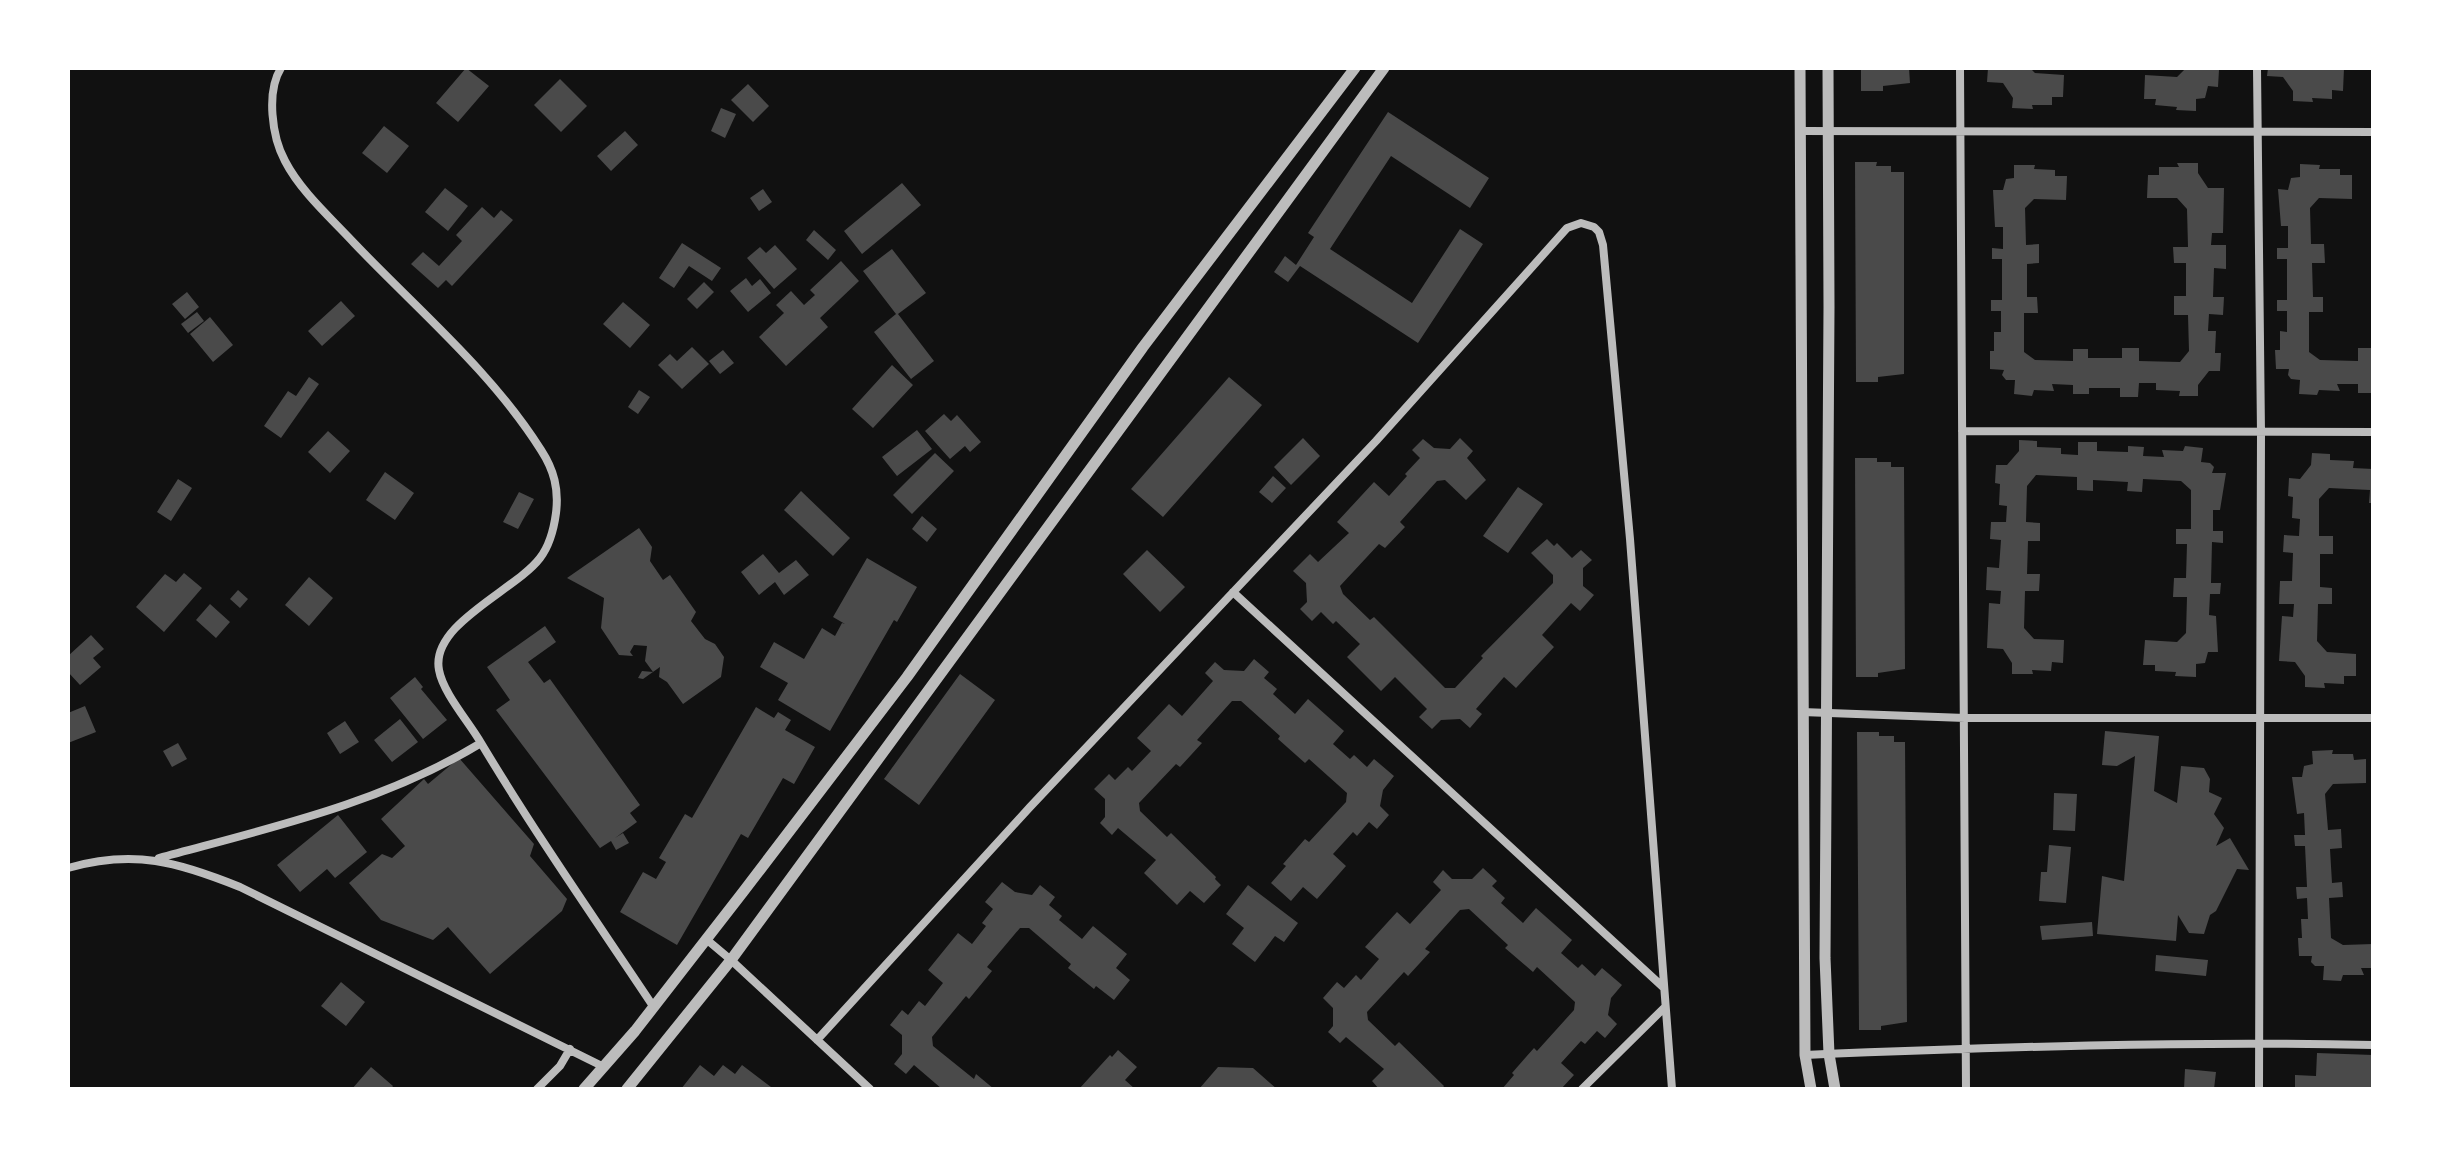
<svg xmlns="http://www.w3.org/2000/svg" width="2441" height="1157" font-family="Rubik,sans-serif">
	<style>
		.building { fill: #4a4a4a }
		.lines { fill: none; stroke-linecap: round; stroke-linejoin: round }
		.minor { stroke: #bcbcbc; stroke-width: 8 }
		.tertiary { stroke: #bcbcbc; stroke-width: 11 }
	</style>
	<rect width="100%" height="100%" fill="#111"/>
	<path class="building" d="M466,68L489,86L458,122L436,103Z
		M1861,68H1909L1910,83L1883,86V91H1861Z
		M1988,68H2030L2035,73L2064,75L2063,97H2052V105H2032L2033,109L2012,108L2013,98L2003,83L1987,82Z
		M2186,68L2219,70L2218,87L2208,86L2205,98L2196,99V111L2176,110L2177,107L2155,105L2156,99H2144L2145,75L2177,77Z
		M2268,68H2344L2343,91L2332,90V99L2312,98L2313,102L2293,101V91L2283,77L2267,76Z
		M560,79L587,106L561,132L534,105Z
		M748,84L769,106L753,122L731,100Z
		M721,108L736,114L725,138L711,131Z
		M1388,112L1489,178L1470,208L1391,156L1330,249L1412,303L1460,229L1483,244L1418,343L1300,266L1288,282L1274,272L1285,256L1296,265L1314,237L1308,233Z
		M384,126L409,146L387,173L362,153Z
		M625,131L638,145L611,171L597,156Z
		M1855,162H1877L1876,166H1891V172H1904V374L1878,377V382H1856Z
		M2177,163H2198V173L2208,188H2224L2223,233H2212L2211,245H2226V269L2214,268L2213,297H2224L2223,315L2209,314L2208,331H2216L2215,353H2221L2220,371H2209L2198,385V396H2179L2180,391L2156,390V383H2139L2138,397H2120V388H2089V394H2073V385L2052,384L2054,391L2034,390L2032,396L2014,394L2015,380H2006L2002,375L2004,370L1990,369V351H1994V332H2001V311H1991V300H2002V259H1992V248L2003,249V227H1995L1993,190H2003L2006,179L2014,178V165H2035L2034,169L2055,170V176H2067L2066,200L2034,199L2025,208L2026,245L2039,244V263L2027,264V297H2037L2038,313H2024V352L2035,360L2073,361V349H2088V358H2122V348H2139V361L2180,362L2189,351L2188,315H2174V296H2186V263H2174L2173,247H2188L2187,209L2177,198H2147L2148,175H2159V167H2179Z
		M2300,164L2320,165L2319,169H2340V175H2352V199L2319,198L2310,208L2311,244H2324L2325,263H2312L2313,297H2323V312H2309V352L2320,360L2358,361V348H2373V393H2358V384H2337L2340,391L2319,390L2317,395L2299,394L2300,380L2291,379L2288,375L2289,369H2276L2275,350H2280V331L2287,332V311H2277V300H2287V259H2277V248H2288V226H2281L2278,189L2288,190L2291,178L2300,177Z
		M902,183L921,205L862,254L844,231Z
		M445,188L468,206L448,231L425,212Z
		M763,189L772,202L759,211L750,198Z
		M482,207L494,218L501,210L513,220L452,286L446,280L438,288L411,264L423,252L439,266L462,241L456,235Z
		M814,230L836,250L828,260L806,240Z
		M682,243L721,268L712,281L689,266L674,288L659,278Z
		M775,245L797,269L774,289L747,258L760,247L766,253Z
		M892,249L926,293L898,314L934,361L911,379L874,332L896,314L863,271Z
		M841,261L859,281L820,318L828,327L786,366L759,337L784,313L776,305L791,291L804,305L815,295L810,290Z
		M746,278L752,286L760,279L771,293L748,312L730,291Z
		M704,282L714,292L697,309L687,299Z
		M187,292L199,307L185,319L172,304Z
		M341,301L355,316L322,346L308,331Z
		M623,302L650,325L630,348L603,324Z
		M197,312L204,321L188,333L181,324Z
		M210,317L233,345L213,362L190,334Z
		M692,347L709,364L682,389L658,365L670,354L677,361Z
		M723,350L734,363L720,374L709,361Z
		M892,365L913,385L873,428L852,409Z
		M309,377L319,384L281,438L264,426L288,391L296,396Z
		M1229,377L1262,405L1163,517L1131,489Z
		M639,390L650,397L638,414L628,407Z
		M944,414L951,421L957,415L981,442L970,452L965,446L950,459L925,431Z
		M917,430L932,449L897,476L882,457Z
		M328,431L350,451L330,473L308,452Z
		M1303,438L1320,456L1291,485L1274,467Z
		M1460,438L1473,451L1467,458L1486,480L1466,500L1445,480L1437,481L1400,522L1405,527L1385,548L1379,544L1340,586L1343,594L1370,620L1374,617L1445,688H1455L1483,658L1481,656L1553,583V575L1531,553L1547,539L1554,546L1557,543L1572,558L1581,550L1592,560L1583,568V586L1594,595L1580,611L1571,603L1542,635L1554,647L1516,688L1504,677L1476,709L1482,714L1470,728L1460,719L1441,720L1432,729L1419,717L1427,709L1395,677L1381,691L1347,657L1360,644L1336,621L1333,624L1321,612L1312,621L1300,609L1307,602L1306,583L1293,571L1310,554L1318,562L1349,533L1337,522L1374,482L1389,496L1407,476L1405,474L1420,458L1412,450L1423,439L1434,448L1450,449Z
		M2019,440L2037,441V447L2061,448V454L2078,455V442H2097V451L2128,452V446L2144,447L2143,456L2164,457L2162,450L2183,451L2185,446L2203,448L2201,462L2210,463L2214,467L2212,473H2226L2220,510H2213V531H2223V543L2212,542L2211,583H2221L2220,594H2210L2209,615L2216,616L2218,652H2208L2205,663L2196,664V677L2175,676L2176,672L2155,671V665H2143L2145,640L2177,642L2186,633L2187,597H2173L2174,578H2186L2187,544H2176V529H2191V490L2181,481L2143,479L2142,492L2127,491L2128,482L2093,480V491L2077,490V477L2036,475L2027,486L2026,522L2040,523V541H2028L2027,574H2040L2039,591H2025L2024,628L2034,639L2064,640L2063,663L2052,662L2051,671L2032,670L2033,674H2012V663L2003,649L1987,648L1989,603L2000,604L2001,591L1986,590L1987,567L1999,568L2001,540L1990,539L1991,522H2006L2007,506L1999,505L2000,484L1995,483L1996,465H2007L2019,451Z
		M935,453L954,471L912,514L893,495Z
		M2312,453L2330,454V460L2354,461L2353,468L2373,469V503H2369L2370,490L2329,488L2319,499V536H2333V554H2320V587L2332,588V604H2318L2317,641L2327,652L2356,654V676H2344V684L2324,683L2325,688L2305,687V676L2295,662L2279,661L2282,616L2293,617L2294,604H2279L2280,581H2292L2293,553L2283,552L2284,535L2299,536L2300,519L2292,518L2293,497L2288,496L2289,478L2300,479L2311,465Z
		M1855,458H1877V462H1891V467H1904L1905,669L1878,673V677H1856Z
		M385,472L414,493L395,520L366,500Z
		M1273,476L1286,488L1272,503L1259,492Z
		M178,479L192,488L171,521L157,512Z
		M1518,487L1543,504L1508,553L1483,536Z
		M801,491L850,538L833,556L784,510Z
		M519,492L534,499L518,529L503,522Z
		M922,516L937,529L927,542L912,529Z
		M639,528L652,547L650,561L663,580L670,575L696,612L691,621L705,639L715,644L724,657L721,677L683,704L667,682L659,677L660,667L643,679L638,678L642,671L653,672L645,661L647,646L634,645L630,652L633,656L619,655L601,628L604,598L567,578Z
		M1147,550L1185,587L1160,612L1123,574Z
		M763,554L779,573L796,560L809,575L784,595L775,582L759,595L741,572Z
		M867,558L917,587L897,622L894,620L830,731L778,700L788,683L760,667L774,642L804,659L822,628L835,636L842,623L845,624L833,617Z
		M184,573L202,588L164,632L136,607L165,574L176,582Z
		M309,577L333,598L309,626L285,605Z
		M238,590L248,599L240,608L230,599Z
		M210,604L230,622L216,638L196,620Z
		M545,626L556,642L528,662L544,683L550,679L640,805L630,813L637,822L615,838L623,833L629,843L616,850L611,841L600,848L496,710L510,700L487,667Z
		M91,635L104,649L93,658L101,667L80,685L68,672V656Z
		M1254,659L1269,672L1264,678L1277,689L1273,694L1295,714L1308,699L1344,731L1333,744L1350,759L1354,755L1367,767L1374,759L1394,776L1383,790L1380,806L1389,815L1377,829L1369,822L1357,836L1353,832L1333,854L1346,866L1317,899L1303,887L1291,901L1271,883L1286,866L1283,864L1305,839L1309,842L1346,802L1347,793L1309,759L1305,763L1278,739L1280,736L1241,701H1232L1197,740L1202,743L1180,767L1176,764L1139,803L1140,811L1167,837L1171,833L1216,877L1215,879L1221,885L1204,903L1190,891L1177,905L1144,873L1156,860L1118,828L1112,835L1100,823L1105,817V799L1094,789L1109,774L1115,780L1128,767L1132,771L1151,751L1137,738L1169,704L1182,716L1213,681L1205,673L1215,662L1224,670L1244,671Z
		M960,674L995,700L919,805L884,779Z
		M415,677L423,687L421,689L447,720L423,739L390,698Z
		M85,706L96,732L68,743V713Z
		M756,707L774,718L778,712L791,720L785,730L815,747L794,784L783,778L748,838L741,834L677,945L620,912L643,872L656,879L666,862L659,858L685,814L692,818Z
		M400,719L418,742L392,762L374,740Z
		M345,721L359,742L340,754L327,733Z
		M2105,731L2159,736L2154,791L2177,803L2181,766L2204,768L2210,779L2209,792L2222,798L2214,814L2224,828L2216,846L2230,838L2249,870L2237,869L2216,911L2210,915L2204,934L2189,933L2178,915L2176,941L2097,934L2102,876L2124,881L2135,756L2117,766L2102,765Z
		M1857,732H1879V736H1894V742H1905L1907,1022L1881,1026V1030H1859Z
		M178,743L187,759L172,767L163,751Z
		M2333,750L2332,754H2353L2354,760L2366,759V783L2333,784L2325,794L2328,830L2341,829L2342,848L2330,849L2332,883L2342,882L2343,897L2329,898L2331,938L2343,945L2373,944V968H2361L2364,975H2343L2341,981L2323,980L2324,966H2315L2311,962L2312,956H2299L2298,938H2302L2301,919H2308L2307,898L2297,899L2296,887H2307L2305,846H2295L2294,835H2305L2304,813L2297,814L2292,777H2302L2304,766L2313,764L2312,751Z
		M459,758L534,844L530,856L567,899L562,911L490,974L448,927L433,940L381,920L349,883L382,854L392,858L405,846L381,819L424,779L428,784Z
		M2054,793L2077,794L2075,831L2053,830Z
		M338,815L367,852L335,878L327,869L300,892L277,865Z
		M2049,845L2071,847L2066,903L2039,901L2041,872H2047Z
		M1483,868L1497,881L1492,886L1505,898L1501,903L1523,923L1536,908L1572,940L1561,953L1578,968L1582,964L1595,976L1602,968L1622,985L1611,998L1608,1015L1617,1024L1605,1038L1597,1031L1585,1044L1581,1041L1561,1063L1574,1075L1561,1089H1502L1514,1075L1512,1073L1534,1048L1537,1051L1574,1010L1575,1002L1537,967L1533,972L1505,948L1508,945L1469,909L1460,910L1425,949L1430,952L1408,976L1404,972L1367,1012L1368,1020L1395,1046L1399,1042L1444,1086L1442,1089H1379L1372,1081L1384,1069L1346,1037L1340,1043L1328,1032L1333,1026V1008L1323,998L1337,982L1344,988L1356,975L1361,980L1379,959L1365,947L1397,912L1410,924L1441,890L1433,882L1443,870L1452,879H1472Z
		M1002,882L1015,892L1032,895L1040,885L1055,897L1049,905L1062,916L1059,920L1082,939L1093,926L1127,954L1116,968L1130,980L1114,1000L1096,986L1094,989L1068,968L1071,964L1029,928H1020L987,967L992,971L969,999L966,996L932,1037L933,1046L974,1079L976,1074L994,1089H942L914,1065L906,1074L894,1064L902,1054V1035L890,1025L902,1010L908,1015L919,1001L925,1006L943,983L928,970L958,933L972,944L986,926L982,923L993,909L985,902Z
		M1248,885L1298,923L1284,942L1275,936L1255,962L1232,944L1244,928L1226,914Z
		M2092,922L2093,936L2042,940L2040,926Z
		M2156,955L2208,960L2206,976L2155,971Z
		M341,982L365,1002L346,1026L321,1006Z
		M1118,1050L1137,1067L1125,1080L1135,1089H1079L1110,1055L1112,1057Z
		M2317,1053L2373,1055V1089H2295V1075L2316,1076Z
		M700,1065L714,1076L723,1065L735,1074L742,1065L771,1087L681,1089Z
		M371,1067L393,1086L391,1089H352Z
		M1218,1067L1253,1068L1277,1089H1199Z
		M2185,1069L2216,1072L2214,1089H2184Z"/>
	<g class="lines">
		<path class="minor" d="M281,68C266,92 272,137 285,161C301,192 332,219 355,244C419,311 491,371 541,450C554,470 559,489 556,513C554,528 550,545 540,558C516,590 430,624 439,670C443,693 469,722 481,743C535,833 595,919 653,1006
			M1960,68L1966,1089
			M2257,68L2261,433L2259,1089
			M1799,131L2373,132
			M1962,431L2373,432
			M1233,592L1663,987
			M1802,712L1965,718H2373
			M159,858C269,828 383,803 481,743
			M68,868C134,849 178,862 240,887L604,1067
			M706,939L731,960L870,1089
			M817,1040L1030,807L1376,441L1567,228L1581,223L1594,227L1599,232L1603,245L1630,539L1672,1089
			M1805,1055C1995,1047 2184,1041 2373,1045
			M537,1089L560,1066L570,1049
			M1582,1089L1665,1007"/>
		<path class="tertiary" d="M1800,68L1805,1055L1811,1089
			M1828,68L1829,307L1825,958L1829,1054L1835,1089
			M584,1089L635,1031L743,892L907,677L1143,347L1355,68
			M627,1089L731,960L1384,68"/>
	</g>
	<rect width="2441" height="1157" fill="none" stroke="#ffffff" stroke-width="140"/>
</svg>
